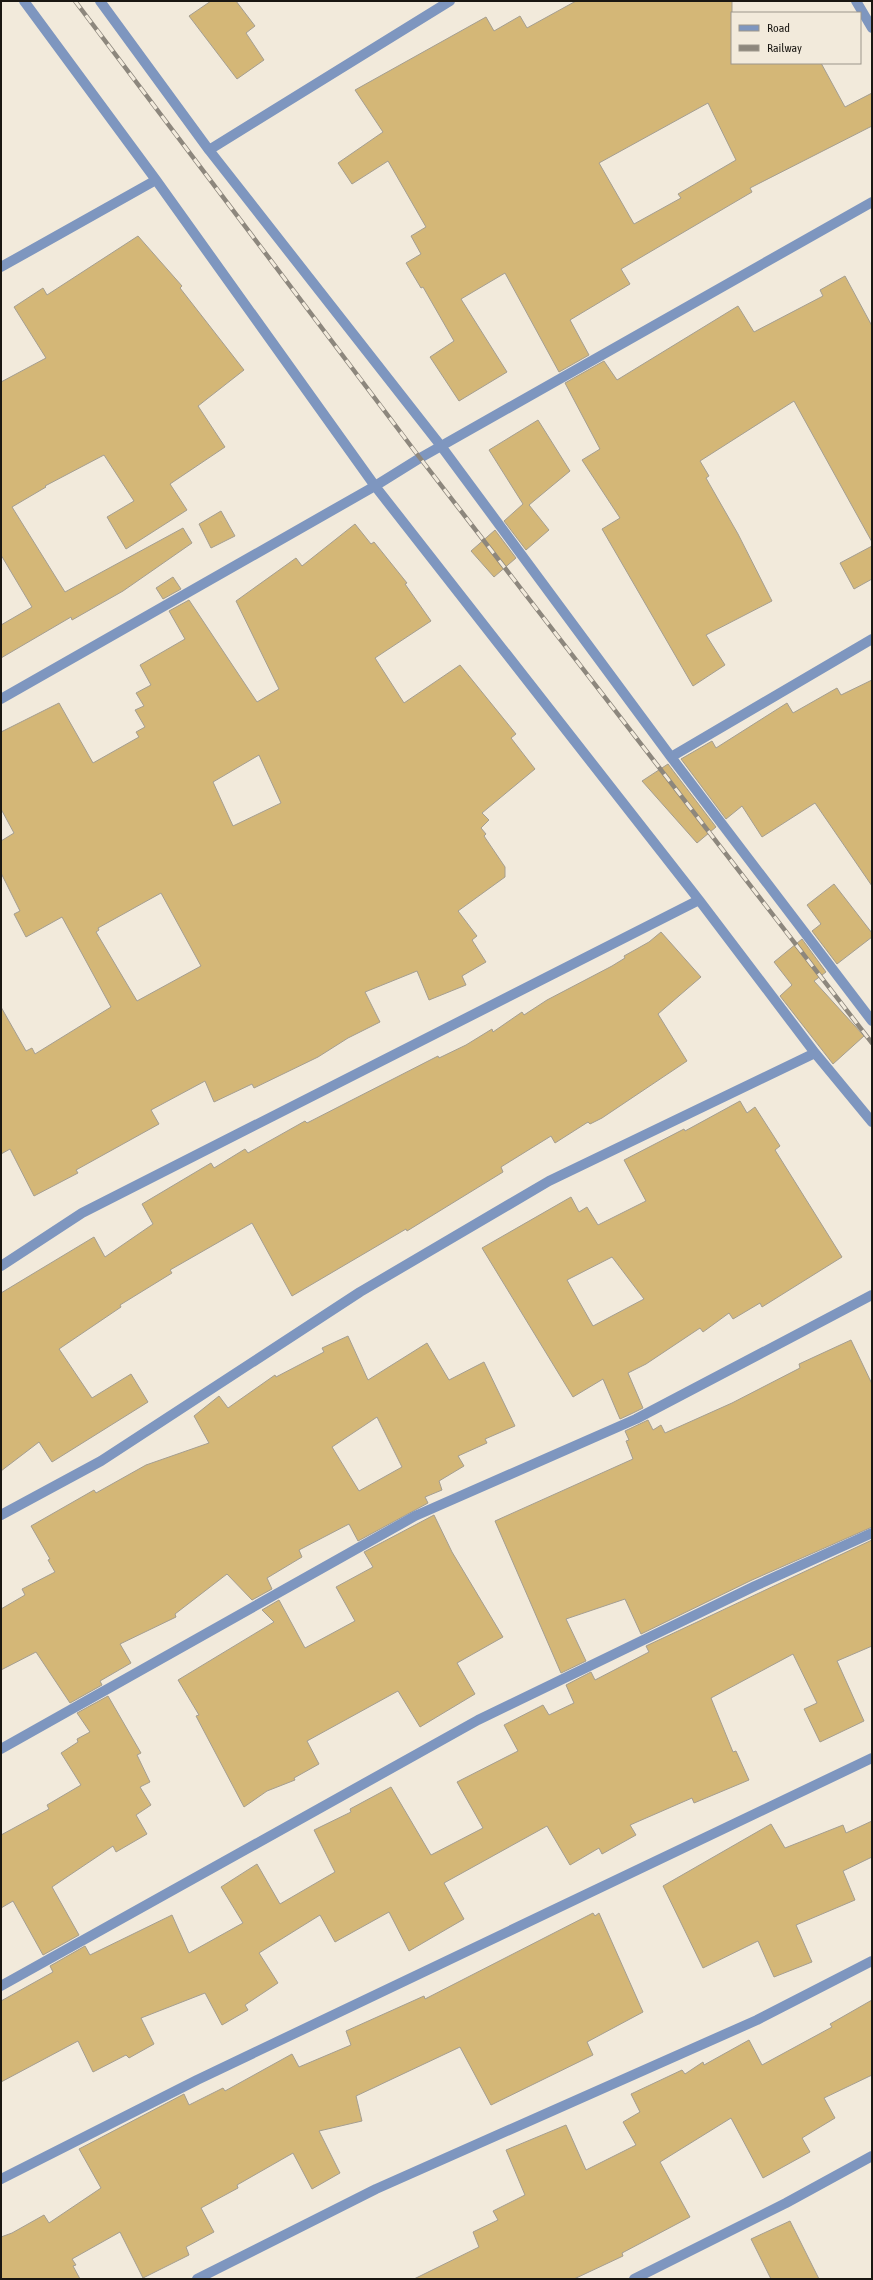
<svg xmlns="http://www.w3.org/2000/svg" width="873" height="2280" font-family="'Asap Condensed',sans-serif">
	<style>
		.building { fill: #d4b777; stroke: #a59e90; fill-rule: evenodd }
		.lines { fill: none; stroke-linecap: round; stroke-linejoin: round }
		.minor { stroke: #7e96bf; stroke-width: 10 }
		.rail-casing { stroke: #8d877d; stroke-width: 4.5 }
		.rail { stroke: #f2eadb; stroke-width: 3; stroke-dasharray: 9; stroke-linecap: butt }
	</style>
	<rect width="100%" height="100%" fill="#f2eadb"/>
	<path class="building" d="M211,1H236L255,26L246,33L264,60L237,79L189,16Z
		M576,1H732V63H821L845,107L872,93V126L750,188L752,192L621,269L630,284L570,320L589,355L559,372L505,273L461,299L507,372L459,401L430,357L454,341L423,287L421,288L406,263L421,254L411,236L426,227L388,161L352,184L338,163L383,132L355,90L486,17L494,31L520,16L527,28ZM708,103L736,160L678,194L681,198L634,224L599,163Z
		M138,236L182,286L180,288L244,370L198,406L225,447L170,484L187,510L126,549L107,517L134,501L104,455L45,486L46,487L12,507L65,592L183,528L192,543L123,591L72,620L71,617L1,658V625L32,607L1,555V382L46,358L14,307L43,288L47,295Z
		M845,276L872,326V542L794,401L700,461L709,476L706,478L738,534L772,601L706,635L725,665L693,686L602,529L620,518L582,460L600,449L565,383L604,361L617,380L738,306L754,332L823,296L820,290Z
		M538,420L570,471L529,505L549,530L526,550L504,521L523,504L489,450Z
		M221,511L235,536L211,548L199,524Z
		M355,524L371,544L374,542L407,583L405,584L431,621L375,658L404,703L460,665L516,734L511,738L535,769L482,813L489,820L481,828L486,834L484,836L505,867V877L458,911L477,936L472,940L486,962L462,976L466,985L429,1000L417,971L365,992L380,1022L348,1038L318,1057L254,1088L252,1084L214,1102L205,1081L151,1110L159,1124L76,1170L78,1173L34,1196L10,1149L1,1154V1007L26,1051L32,1048L35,1054L111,1007L62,917L26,937L14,914L20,911L1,873V841L14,833L1,809V732L59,703L93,763L139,737L136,732L145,727L135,710L144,706L136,693L151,685L140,665L185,639L169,611L189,600L257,702L279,689L236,601L296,558L302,566ZM259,755L281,803L233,826L213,782ZM161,893L201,966L137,1001L96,932L99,930L98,928Z
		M495,530L516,558L494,577L471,551Z
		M872,546V579L854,589L840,563Z
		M173,577L181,589L163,599L156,588Z
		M872,680V886L815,803L762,837L742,806L726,819L681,759L712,741L716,748L787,703L793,713L837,688L841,695Z
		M668,764L716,827L697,843L642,781Z
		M834,884L872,933V937L837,964L812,931L821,924L807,905Z
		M661,932L701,977L658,1014L687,1061L602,1118L590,1124L588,1122L555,1143L551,1136L501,1167L503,1172L407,1231L406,1229L292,1296L252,1223L170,1270L172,1273L120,1305L121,1307L59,1349L92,1398L131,1374L148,1402L52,1462L39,1442L1,1471V1293L94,1237L105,1257L153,1224L142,1204L211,1163L214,1168L245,1149L248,1153L305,1121L307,1123L438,1056L439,1058L466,1045L492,1029L493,1032L522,1012L524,1015L547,1000L612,966L625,958L624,956L649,942Z
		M802,939L826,972L814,981L864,1036L833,1064L780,996L792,985L774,962Z
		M740,1101L747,1113L755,1107L780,1146L775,1150L842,1257L762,1307L760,1303L733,1319L729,1313L703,1332L700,1328L646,1364L628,1373L643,1408L633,1413L620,1419L603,1379L573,1397L482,1248L571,1197L579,1212L587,1207L598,1225L646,1201L624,1160L684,1129L685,1131ZM612,1257L644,1299L593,1326L567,1280Z
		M348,1336L368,1380L427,1343L449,1380L484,1362L515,1426L485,1439L487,1443L458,1456L464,1466L439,1481L442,1490L425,1497L428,1503L358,1541L349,1524L299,1550L302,1557L267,1578L272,1589L252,1600L227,1574L175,1614L176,1617L120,1644L131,1663L100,1681L102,1685L70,1703L36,1652L1,1670V1609L25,1595L22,1589L55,1572L48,1560L50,1559L31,1526L94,1490L96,1493L146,1465L209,1443L194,1416L219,1396L228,1408L275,1375L276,1377L324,1352L322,1348ZM377,1417L402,1467L359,1491L332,1447Z
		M851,1340L872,1384V1527L752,1580L641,1634L625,1599L566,1619L586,1661L561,1673L495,1521L633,1459L626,1441L629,1440L625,1431L648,1420L653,1430L661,1425L665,1433L732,1403L800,1368L799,1364Z
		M434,1515L452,1552L503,1637L457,1663L475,1694L420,1727L398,1691L307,1741L319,1764L294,1778L295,1780L267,1791L244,1807L196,1716L199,1715L178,1680L274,1622L262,1610L279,1600L305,1648L355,1621L336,1587L373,1567L364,1552Z
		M872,1540V1646L837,1661L864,1721L820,1742L804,1709L817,1703L793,1654L711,1698L733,1752L736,1751L749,1780L694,1803L692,1798L630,1825L636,1835L602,1854L599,1848L570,1865L547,1826L444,1883L464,1919L409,1951L389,1912L335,1942L320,1915L259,1953L278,1983L245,2005L248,2010L222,2025L205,1993L141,2018L154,2044L129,2058L126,2055L93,2072L78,2041L1,2082V2001L53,1972L50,1966L85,1946L90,1955L172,1915L189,1953L243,1923L221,1887L257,1864L280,1904L335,1872L314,1830L351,1812L350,1809L391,1787L431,1855L483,1828L457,1782L518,1751L504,1725L543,1705L549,1715L574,1703L566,1685L591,1672L595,1680L649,1652L646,1646Z
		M108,1696L141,1753L137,1755L150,1782L140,1787L151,1805L136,1815L147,1834L116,1852L113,1846L52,1887L79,1935L43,1955L13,1901L1,1908V1835L49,1809L47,1805L81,1785L61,1753L78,1742L77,1739L90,1732L77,1713Z
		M872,1821V1857L843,1871L855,1900L796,1925L812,1962L774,1977L758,1941L703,1968L663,1886L771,1824L785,1848L843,1825L846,1833Z
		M593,1913L595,1916L599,1913L643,2012L587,2042L593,2055L491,2105L460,2047L356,2096L362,2121L319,2131L340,2173L312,2189L293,2153L237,2185L238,2188L201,2208L214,2232L186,2247L189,2255L143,2278L120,2232L72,2259L76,2265L73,2266L80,2279H1V2237L12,2233L44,2215L49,2223L101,2188L79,2149L184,2094L189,2105L223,2088L225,2091L292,2054L299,2067L351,2045L346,2031L424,1996L425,1999Z
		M872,2000V2075L824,2098L835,2118L802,2138L810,2152L763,2178L731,2118L660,2162L690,2217L622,2253L623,2256L574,2279H414L479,2247L473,2232L498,2220L493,2211L525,2195L506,2150L566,2125L586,2170L636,2145L623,2122L640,2112L631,2094L682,2070L685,2074L703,2062L704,2065L749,2040L762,2065L832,2027L830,2024Z
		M790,2221L819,2279H771L751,2239Z"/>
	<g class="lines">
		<path class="minor" d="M24,1L156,180L375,486L699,900L815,1053L872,1122
			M100,1L209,150L441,446L671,757L872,1021
			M856,1L872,28
			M209,150L450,1
			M1,267L156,180
			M1,699L375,486L420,458L872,202
			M671,757L872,639
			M1,1266L82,1213L699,900
			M1,1515L101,1461L360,1292L549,1181L815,1053
			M1,1749L415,1516L636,1419L872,1295
			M1,1986L478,1720L755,1586L872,1533
			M1,2179L197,2080L872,1758
			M197,2279L376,2189L757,2020L872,1961
			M634,2279L786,2203L872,2156"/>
		<defs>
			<path id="rail" d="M75,1L420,458L872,1043"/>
		</defs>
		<use href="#rail" class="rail-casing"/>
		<use href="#rail" class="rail"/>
	</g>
	<rect width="873" height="2280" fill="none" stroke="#1a1712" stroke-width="4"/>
	<rect x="731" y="12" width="130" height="52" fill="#f2eadb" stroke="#9c968b"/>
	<rect x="739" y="25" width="20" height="6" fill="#7e96bf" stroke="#9c968b"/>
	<text x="767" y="32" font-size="12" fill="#1a1712">Road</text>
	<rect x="739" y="45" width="20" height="6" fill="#8d877d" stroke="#9c968b"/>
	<text x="767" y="52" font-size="12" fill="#1a1712">Railway</text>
</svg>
